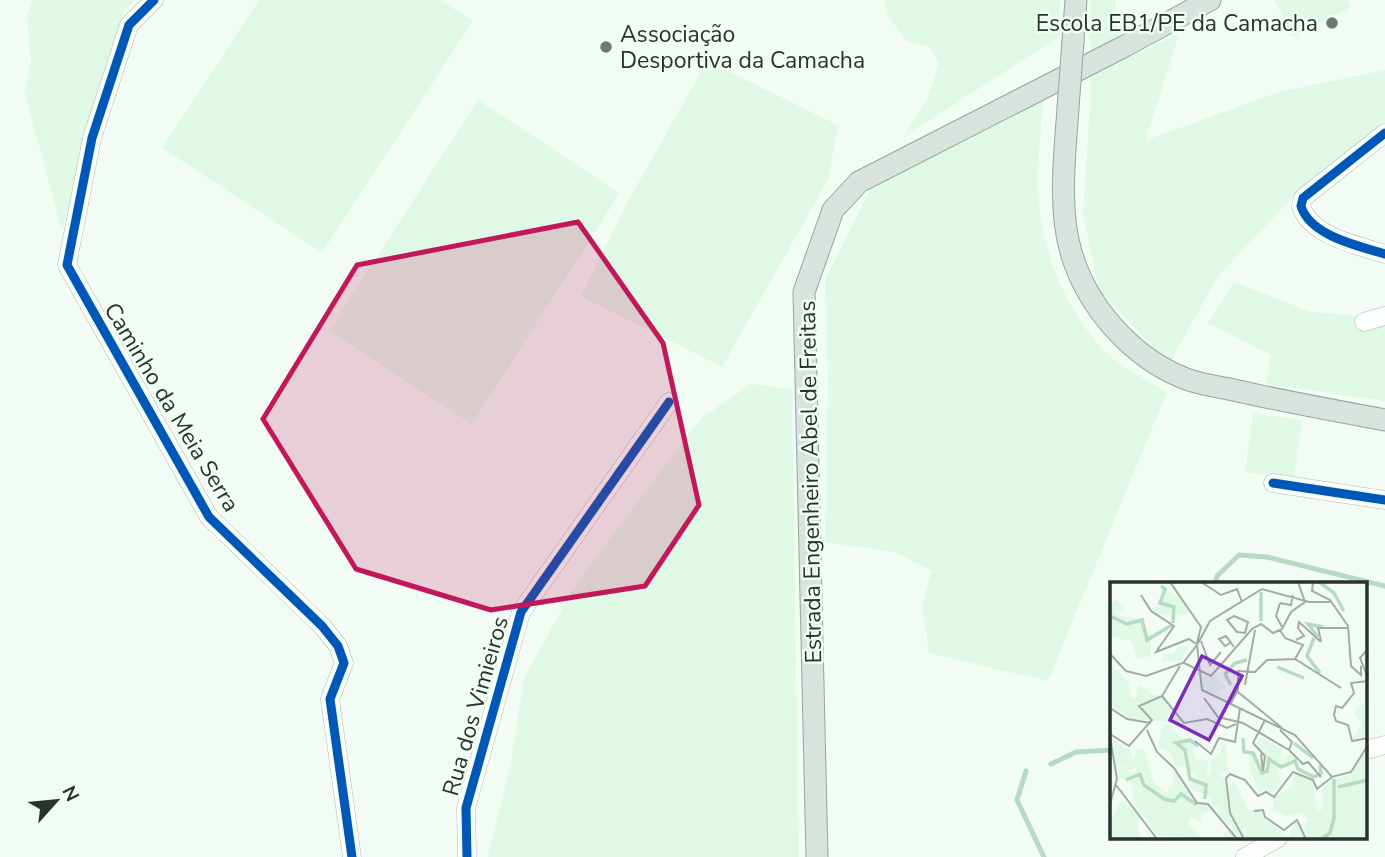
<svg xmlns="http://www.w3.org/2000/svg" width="1385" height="857" font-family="'Nunito Sans',sans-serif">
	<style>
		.green { fill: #e0f9e7 }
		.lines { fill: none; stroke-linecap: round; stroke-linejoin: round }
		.stream { stroke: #b7dbc2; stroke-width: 5 }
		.minor-casing { stroke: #afb8b2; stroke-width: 19 }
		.major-casing { stroke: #92a79b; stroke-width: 23 }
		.minor { stroke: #fdfffe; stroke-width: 18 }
		.major { stroke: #d9e3de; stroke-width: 21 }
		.major-bridge-casing { stroke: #92a79b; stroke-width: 23; stroke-linecap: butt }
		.major-bridge { stroke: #d9e3de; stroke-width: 21 }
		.cycleway-casing { stroke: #effff3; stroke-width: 13 }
		.cycleway { stroke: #0057b8; stroke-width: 9 }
		.marked { fill: #c2185b; fill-opacity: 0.2; stroke: #c2185b; stroke-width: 5; stroke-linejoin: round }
		.poi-dot { fill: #6f7972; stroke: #effff3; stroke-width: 2.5 }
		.labels { text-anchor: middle; stroke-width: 5; stroke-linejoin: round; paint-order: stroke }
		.poi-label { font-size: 23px; fill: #29332c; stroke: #effff3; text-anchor: end }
		.street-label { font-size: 23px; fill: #29332c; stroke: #effff3 }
		.inset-river { fill: none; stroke: #b7dbc2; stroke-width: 3.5 }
		.inset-road { fill: none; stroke: #a2aca5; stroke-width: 2 }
		.view { fill: #7b2cbf; fill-opacity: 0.15; stroke: #7b2cbf; stroke-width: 3.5 }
		.inset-edge { fill: none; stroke: #29332c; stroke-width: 3.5 }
	</style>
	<rect width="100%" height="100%" fill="#f2fcf5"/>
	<path class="green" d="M32,0H135L123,12L62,230L25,94L31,60L27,15Z
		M259,0H440L473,21L322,253L162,148Z
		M885,0H1060L1058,37L903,138L928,97L939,64L930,47L907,41L887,15Z
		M1090,0H1116L1119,42L1090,56Z
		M1274,0H1347L1351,7L1293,37Z
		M1179,34L1146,140L1279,92L1385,70V122L1296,194L1218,276L1169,364L1099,290L1083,214L1092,75Z
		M707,61L838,125L828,180L722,367L581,296L627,203Z
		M1044,92C1042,122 1038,153 1038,184C1039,241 1060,299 1097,343C1113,363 1145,379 1167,392L1048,681L929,653L922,605L932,571L895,552L825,542L828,381L825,280L870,190Z
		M478,100L620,193L472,424L329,331Z
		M1234,282L1311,312L1359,316L1385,323V401L1266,384L1271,355L1208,323Z
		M751,384L792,389L799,857H488L511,761L524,678L574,587L700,419Z
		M1253,413L1302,420L1294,479L1245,472Z"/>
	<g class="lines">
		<path class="stream" d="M1215,584L1217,576L1239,555L1267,557L1385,586
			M1051,764L1076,752L1112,750
			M1026,771L1017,800L1044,857"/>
		<defs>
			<path id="minor" d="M154,0L129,25L92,138L67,265L209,517L322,626L338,646L344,663L330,699L352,857
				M1385,133L1303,198L1301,206C1310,236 1359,246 1385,254
				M1364,322L1385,316
				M1273,483L1385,500
				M1366,750L1385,745
				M467,857L466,808L521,612L669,402
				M1245,857L1278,838"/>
			<path id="major" d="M1073,41L1076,0
				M1068,108C1065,154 1058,207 1071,252C1087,307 1132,358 1186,379C1202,385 1221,387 1238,391C1287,402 1336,411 1385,420
				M817,857L804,292L833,210L859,182L1125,46L1210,0"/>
		</defs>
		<use href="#minor" class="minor-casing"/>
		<use href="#major" class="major-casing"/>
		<use href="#minor" class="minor"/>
		<use href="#major" class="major"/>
		<defs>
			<path id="major-bridge" d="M1068,108L1073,41"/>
		</defs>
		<use href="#major-bridge" class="major-bridge-casing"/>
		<use href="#major-bridge" class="major-bridge"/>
		<defs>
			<path id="cycleway" d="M154,0L129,25L92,138L67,265L209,517L322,626L338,646L344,663L330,699L352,857
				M1385,133L1303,198L1301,206C1310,236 1359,246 1385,254
				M1273,483L1385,500
				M467,857L466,808L521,612L669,402"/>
		</defs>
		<use href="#cycleway" class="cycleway-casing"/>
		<use href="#cycleway" class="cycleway"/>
	</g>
	<path class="marked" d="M578,222L663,343L699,505L645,586L491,610L356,569L263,419L357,265Z"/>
	<g class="poi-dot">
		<circle cx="1332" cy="23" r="7"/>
		<circle cx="606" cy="47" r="7"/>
	</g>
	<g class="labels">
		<g class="poi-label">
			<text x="1318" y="31">Escola EB1/PE da Camacha</text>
			<text x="620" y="42" text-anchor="start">Associação<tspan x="620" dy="26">Desportiva da Camacha</tspan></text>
		</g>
		<g class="street-label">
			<text transform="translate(172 407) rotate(59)" y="8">Caminho da Meia Serra</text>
			<text transform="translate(810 482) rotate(-91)" y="8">Estrada Engenheiro Abel de Freitas</text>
			<text transform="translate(475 706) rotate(-74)" y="8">Rua dos Vimieiros</text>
		</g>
	</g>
	<g transform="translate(1110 582)">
		<rect width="257" height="257" fill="#f2fcf5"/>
		<path d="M56,8L71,17L80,31L66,34L65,27L63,24H57L64,26V32L48,34L42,29L41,26L54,24L51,21ZM6,17L15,26L10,32L2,26L8,33L35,38L36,51L41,52V74L28,77L21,59L0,55V23ZM79,63L71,79H52L53,72H64L68,65ZM0,81L18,99L21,115L26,116L28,103L34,104L39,111L51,114L72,140L58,134L57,139L23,138L3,126ZM105,93L116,105L104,112L92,106L93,94ZM257,118V154L243,157L252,141L243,130ZM62,139L61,147L82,162L86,177L98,179L97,195L102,190L100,178L111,173L110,160L116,164L118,189L108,192L116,198V213L124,198L138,228L152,230L154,236L178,255L185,239L192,243L194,257H115V250L123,246L108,233L109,224L103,225L101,216L77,204L89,195L74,184L67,186L60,171L48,165L51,147ZM0,154L21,169L22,181L28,167H34L44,200L56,210L63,203L64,187L84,216L80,218L84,225L95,222L102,228L91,232L92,240L81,236L78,241L93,257L47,253L25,222L20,198L8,196L9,183L21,190L25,189L31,182L21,189L7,180L6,188ZM151,155L172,167L170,179L181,171L187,177L179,185L167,186L172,202L161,211L155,207L149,211L139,184L141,168L147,172L149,190H158V177L167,182L153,171L159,165L150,169L145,163ZM257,164V257H197L194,243L199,238L193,231L177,234L163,228V216L182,205L184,191L202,199L207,228H212V207L223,197L239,193ZM12,217L31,236L27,238L30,257H0V240Z" fill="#e0f9e7"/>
		<path class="inset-river" d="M209,0L224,11L234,29M51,4L55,7L50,21L64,25L63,41M151,10V39M0,34L17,42L32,38L37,58L62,43M208,55L198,42L213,45M204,56L197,74L210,91M167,85L194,96M121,103L115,92L125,81L137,78M133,156L134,170L143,171L152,191L157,189L159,177L171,185L185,179L188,187L204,195L211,191L210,183M184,161L203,176M88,164L80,158L66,161L75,168L80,197L96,203L95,217M16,198L30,192L34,203L54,217L64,219L71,212L87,223M228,205L258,198M211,257L220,251L224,236V197"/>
		<path class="inset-road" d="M60,0L91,45L87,61M91,0L111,13L127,7L132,20M203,0L202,9L220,18L238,44L241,84L251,93V84M31,13L41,29L64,44L46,70L79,57L86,62M170,21L166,34L172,45M170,21L181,23L183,13M124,34L138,40L135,51L127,50L117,38ZM170,48L175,56L193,63L185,77M186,58L194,54L188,46L189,40L211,60M91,59L100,83L111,70M211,59L208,46H239M120,61L115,64L109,57L116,54L124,65M87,63L100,39L152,7L199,20H220M87,63L92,108L185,153L222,195L241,190L258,163M258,67L250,76L258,96M0,72L16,89L36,94L73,81L87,63M74,81L101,94L142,47L151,42L163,51L172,47L181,30L195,20L188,0M258,99L241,101L244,111L232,126L226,124L224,133L226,139L238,143L242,159L258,156M135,103L145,48M128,110L172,146M52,114L74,141L97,137L117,146L126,142M52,114L70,84M94,116L108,135L133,141L179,168L193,182L198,180L211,195M121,121L128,108V89L145,90L157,78L185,77L231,106M0,126L17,137L41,141M37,148L47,170L64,186L87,221L98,222L127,257M170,148L182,160L179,168M0,152L19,164L42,138L29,124L52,114M0,155L7,197L0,222M85,159L101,172L109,156L125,160L130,126M151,172L153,189L155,174M155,174L143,161L155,138M6,203L47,257M144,229L153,228L155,235L174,248L187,238L196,257M134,257L120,231L116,196L120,192L135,198L148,214L156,210L164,215L183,190L203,198L207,207L222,195"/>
		<path class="view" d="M92,74L132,94L99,158L60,138Z"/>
		<rect width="257" height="257" class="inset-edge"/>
	</g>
	<g transform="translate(56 801) rotate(63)" stroke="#effff3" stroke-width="5" paint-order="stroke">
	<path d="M0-5L12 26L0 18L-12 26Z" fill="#29332c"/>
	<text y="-10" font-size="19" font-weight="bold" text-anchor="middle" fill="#29332c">N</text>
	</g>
</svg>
